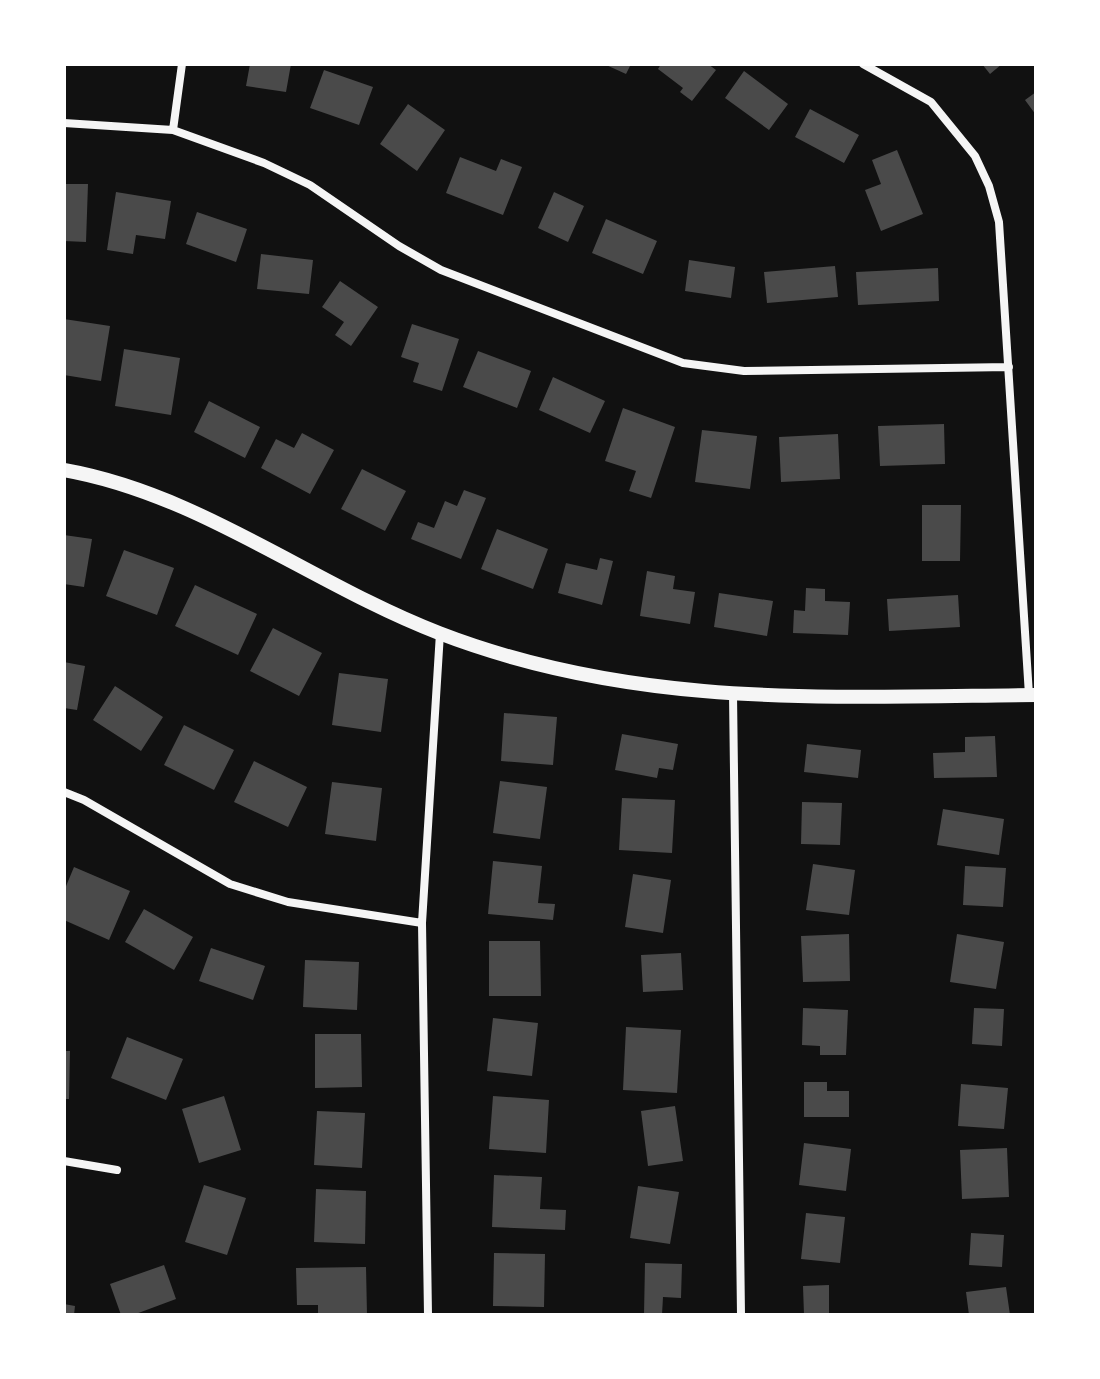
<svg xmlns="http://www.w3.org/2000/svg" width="1100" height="1379" font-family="Ubuntu,sans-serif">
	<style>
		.building { fill: #4a4a4a }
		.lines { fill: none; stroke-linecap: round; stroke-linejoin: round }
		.minor { stroke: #f5f5f5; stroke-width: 8 }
		.tertiary { stroke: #f5f5f5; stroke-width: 14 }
	</style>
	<rect width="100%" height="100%" fill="#111"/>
	<path class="building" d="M250,64H291L286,92L246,86Z
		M604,64H631L626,74Z
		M661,64H708L716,70L692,101L680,92L683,88L658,69Z
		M982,64H1002L990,74Z
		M324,70L373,87L359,125L310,108Z
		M744,71L788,104L769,130L725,98Z
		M1036,92V115L1025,100Z
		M408,104L445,130L417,171L380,144Z
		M810,109L859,135L844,163L795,137Z
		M897,150L923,214L881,231L865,190L881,184L872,160Z
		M460,157L496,171L501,159L522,167L503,215L446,193Z
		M64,184H88L86,242L64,241Z
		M116,192L171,201L165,239L136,235L133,254L107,250Z
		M554,192L584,206L568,242L538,228Z
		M197,212L247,229L236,262L186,244Z
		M606,219L657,241L643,274L592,253Z
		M261,254L313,260L309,294L257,289Z
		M689,260L735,267L731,298L685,291Z
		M835,266L838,297L767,303L764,272Z
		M938,268L939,301L858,305L856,272Z
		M340,281L378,307L351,346L335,335L344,322L322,307Z
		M64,319L110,326L101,381L64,375Z
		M412,324L459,339L442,391L413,382L419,363L401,357Z
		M124,349L180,358L171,415L115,406Z
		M478,351L531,371L517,408L463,387Z
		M553,377L605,401L590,433L539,410Z
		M209,401L260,427L245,458L194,432Z
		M623,408L675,427L651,498L629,491L636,471L605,461Z
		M944,424L945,464L880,466L878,426Z
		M702,430L757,436L750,489L695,482Z
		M302,433L334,450L310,494L261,468L276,439L294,448Z
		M838,434L840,479L781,482L779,437Z
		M362,469L406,491L385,531L341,509Z
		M464,490L486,498L461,559L411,539L418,522L434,528L445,501L457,506Z
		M922,505H961L960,561H922Z
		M497,529L548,549L533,589L481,569Z
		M64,535L92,539L84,587L64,584Z
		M124,550L174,568L157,615L106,596Z
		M600,558L613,561L602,605L558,593L566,563L597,570Z
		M647,571L675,576L673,589L695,592L690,624L640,616Z
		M195,585L257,614L238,655L175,626Z
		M806,588L825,589V601L850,602L848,635L793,633L794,610L805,611Z
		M719,593L773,601L767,636L714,627Z
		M958,595L960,627L889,631L887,599Z
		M273,628L322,653L299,696L250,671Z
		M64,662L85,666L77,710L64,708Z
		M339,673L388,679L381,732L332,725Z
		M115,686L163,717L141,751L93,720Z
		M504,713L557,717L553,765L501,761Z
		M184,725L234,750L214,790L164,765Z
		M622,734L678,744L673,770L659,768L657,778L615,770Z
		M995,736L997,777L934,778L933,753L965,752V737Z
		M807,744L861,750L858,778L804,772Z
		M254,761L307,787L288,827L234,802Z
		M500,781L547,787L540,839L493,833Z
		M332,782L382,788L376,841L325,834Z
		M622,798L675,800L672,853L619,850Z
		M802,802L842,803L840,845L801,844Z
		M943,809L1004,819L999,855L937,845Z
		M493,861L542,866L538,903L555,904L553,920L488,914Z
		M813,864L855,870L849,915L806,910Z
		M965,866L1006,868L1003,907L963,905Z
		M74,867L130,891L109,940L64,920V891Z
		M633,874L671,880L663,933L625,927Z
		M144,909L193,937L174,970L125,942Z
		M849,934L850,981L803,982L801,936Z
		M957,934L1004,942L996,989L950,982Z
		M489,941H540L541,996H489Z
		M211,948L265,966L253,1000L199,981Z
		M681,953L683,990L643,992L641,955Z
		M305,960L359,962L357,1010L303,1007Z
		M803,1008L848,1010L846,1055H820V1046L802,1045Z
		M974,1008L1004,1009L1002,1046L972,1044Z
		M493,1018L538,1023L532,1076L487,1071Z
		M626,1027L681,1030L677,1093L623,1090Z
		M315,1034H361L362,1087L315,1088Z
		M127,1037L183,1059L166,1100L111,1078Z
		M64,1051H70L69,1099H64Z
		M804,1082H827V1091H849V1117H804Z
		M961,1084L1008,1088L1004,1129L958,1126Z
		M224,1096L241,1150L199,1163L182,1109Z
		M493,1096L549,1100L546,1153L489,1149Z
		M675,1106L683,1161L648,1166L641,1111Z
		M317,1111L365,1113L362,1168L314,1165Z
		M804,1143L851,1149L846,1191L799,1185Z
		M1007,1148L1009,1197L962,1199L960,1150Z
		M494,1175L542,1177L540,1209L566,1210L565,1230L492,1227Z
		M204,1185L246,1198L227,1255L185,1242Z
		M638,1186L679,1192L670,1244L630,1238Z
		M316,1189L366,1191L365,1244L314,1242Z
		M806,1213L845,1217L840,1263L801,1259Z
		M971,1233L1004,1235L1002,1267L969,1265Z
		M494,1253L545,1254L544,1307L493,1306Z
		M645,1263L682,1264L681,1298L663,1297L662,1315H644Z
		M164,1265L176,1299L133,1315H121L110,1284Z
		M366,1267L367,1315H318V1305H297L296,1268Z
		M829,1285V1315H804L803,1286Z
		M1006,1287L1010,1315H969L966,1292Z
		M64,1304L75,1306L74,1315H64Z"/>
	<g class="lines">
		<path class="minor" d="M863,64L931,102L975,156L989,186L999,222L1029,695
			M64,123L173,130L264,163L310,185L399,246L441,270L683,363L744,371L1009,367
			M173,130L182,64
			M733,694L741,1315
			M64,792L84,800L230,884L288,902L422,923
			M64,1161L117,1170
			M428,1315L422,923L440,633"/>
		<path class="tertiary" d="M64,470C200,494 312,584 439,633C636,709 830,697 1036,695"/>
	</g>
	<rect width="1100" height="1379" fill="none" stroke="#ffffff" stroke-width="132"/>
</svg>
